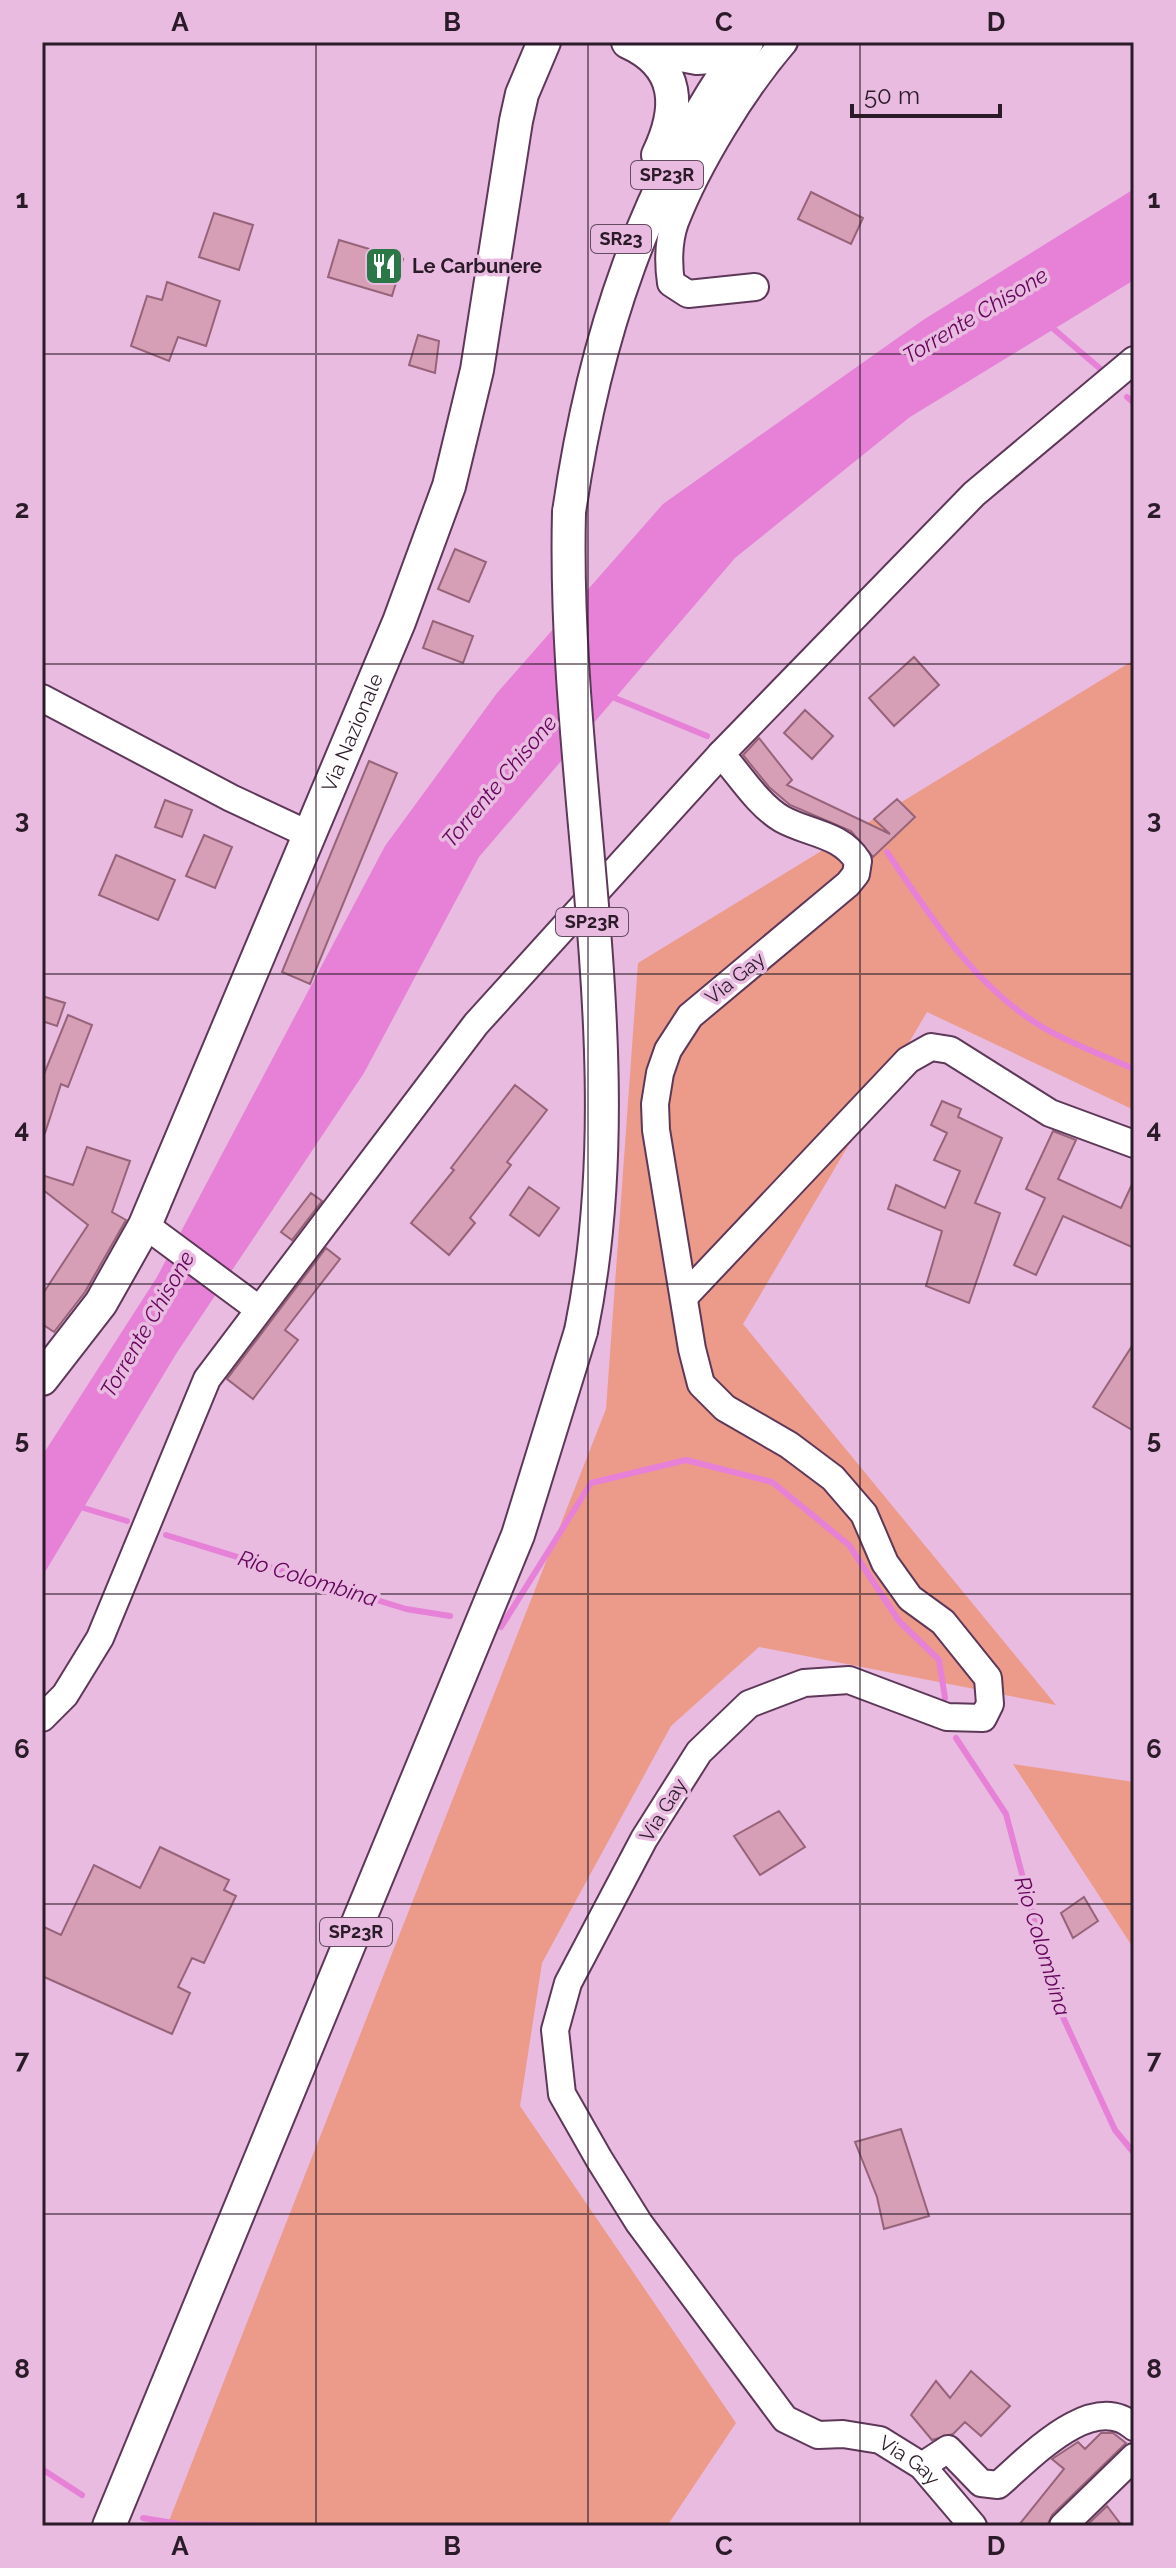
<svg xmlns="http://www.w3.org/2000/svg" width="1176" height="2568" font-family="Raleway,sans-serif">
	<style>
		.green { fill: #ec9b8a }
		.water { fill: #e681d7 }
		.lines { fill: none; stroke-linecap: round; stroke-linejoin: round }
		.stream { stroke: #e681d7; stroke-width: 6 }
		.building { fill: #d69fb5; stroke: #966379; stroke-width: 2 }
		.minor-casing { stroke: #5d3858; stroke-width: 30 }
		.major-casing { stroke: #5d3858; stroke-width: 36 }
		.minor { stroke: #fff; stroke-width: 26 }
		.major { stroke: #fff; stroke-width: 32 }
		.major-bridge-casing { stroke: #5d3858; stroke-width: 36; stroke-linecap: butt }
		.major-bridge { stroke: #fff; stroke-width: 32 }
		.grid { fill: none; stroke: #2b1b29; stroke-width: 2; stroke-opacity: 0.55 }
		.labels { text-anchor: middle; stroke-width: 7; stroke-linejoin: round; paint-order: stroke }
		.shield { fill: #e9bbe0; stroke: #644b60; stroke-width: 2 }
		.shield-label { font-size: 18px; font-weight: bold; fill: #2b1b29 }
		.poi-label { font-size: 20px; font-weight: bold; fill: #2b1b29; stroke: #e9bbe0; text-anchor: start }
		.street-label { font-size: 20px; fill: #2b1b29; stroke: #e9bbe0 }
		.water-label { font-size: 22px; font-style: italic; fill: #64045c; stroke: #e9bbe0 }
		.neatline { fill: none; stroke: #2b1b29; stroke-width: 3 }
		.grid-label { font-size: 26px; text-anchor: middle; font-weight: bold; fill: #2b1b29 }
	</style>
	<rect width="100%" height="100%" fill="#e9bbe0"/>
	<path class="green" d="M1134,660V1110L927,1012L743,1324L1056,1705L759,1647L671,1726L542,1963L520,2106L736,2423L667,2526H167L606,1409L638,963Z
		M1013,1764L1134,1782V1949Z"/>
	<path class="water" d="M1134,189V280L910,417L735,558L479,857L364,1073L176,1354L42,1577V1456L157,1277L385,846L497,693L663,504L923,320Z"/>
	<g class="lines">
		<path class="stream" d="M1049,325L1104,372
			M1127,397L1134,403
			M610,696L707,736
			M887,852C930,916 973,984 1039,1025C1068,1043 1103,1055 1134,1069
			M77,1506L127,1521
			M166,1535L406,1609L450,1616
			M501,1627L591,1483L686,1460L772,1482L849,1545L899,1621L939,1660L945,1698
			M956,1738L1006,1814L1056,2002L1115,2130L1134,2153
			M42,2469L82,2495
			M143,2518L179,2524L286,2526"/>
	</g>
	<path class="building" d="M811,192L863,218L851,244L798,219Z
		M214,213L253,225L239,270L199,257Z
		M339,240L403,259L392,296L328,277Z
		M167,282L220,301L206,346L178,337L169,361L131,346L147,296L162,300Z
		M418,335L439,341L435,373L409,365Z
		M455,549L486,562L469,602L438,589Z
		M433,621L473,636L463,663L423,648Z
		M914,657L939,685L894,726L869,698Z
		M805,710L833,736L812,759L784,733Z
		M759,738L792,780L787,785L890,834L874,819L897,799L915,817L873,857L851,831L790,805L769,787L743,755Z
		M369,761L397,773L310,984L282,972Z
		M165,800L192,810L182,837L155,827Z
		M204,835L232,847L215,888L186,876Z
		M116,855L175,880L158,920L99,895Z
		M42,996L65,1003L57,1026L42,1021Z
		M68,1015L92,1025L68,1087L61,1084L45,1133L42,1132V1079Z
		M515,1085L547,1110L507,1162L511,1165L470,1218L475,1223L449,1255L411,1223L454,1170L451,1168Z
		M942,1101L961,1109L958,1117L1002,1138L975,1203L1000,1213L969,1303L926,1286L942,1231L888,1209L896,1185L945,1208L960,1171L934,1160L947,1133L931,1125Z
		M1053,1131L1076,1140L1058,1179L1121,1208L1134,1180V1248L1063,1216L1036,1275L1014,1265L1045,1198L1026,1189Z
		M87,1147L130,1161L112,1212L126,1220L85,1292L54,1332L42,1324V1295L88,1225L42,1189V1175L73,1185Z
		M529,1187L559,1208L539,1236L510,1215Z
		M311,1193L322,1201L292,1240L281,1232Z
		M326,1248L340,1259L285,1330L298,1340L253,1399L227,1379Z
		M1134,1343V1431L1093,1407Z
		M779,1811L805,1847L760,1875L734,1836Z
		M160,1847L229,1880L224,1890L236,1896L204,1963L192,1958L178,1987L190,1993L172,2034L42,1976V1926L61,1935L94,1865L140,1888Z
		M1084,1897L1098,1921L1073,1938L1061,1913Z
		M901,2129L929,2216L884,2229L877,2197L855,2142Z
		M971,2371L1010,2406L981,2436L965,2422L953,2434L932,2440L911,2415L936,2381L950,2398Z
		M1101,2433H1113L1126,2443L1052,2515L1047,2526H1018L1064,2469L1052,2459L1078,2442L1085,2449Z
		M1107,2506L1122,2526H1086Z"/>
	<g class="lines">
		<defs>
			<g id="minor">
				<path d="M755,287L688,294L671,283C668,262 668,242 675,222C698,163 743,90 784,42"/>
				<path d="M42,698L231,798L310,835"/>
				<path id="s1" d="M721,754C739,774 758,805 782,819C809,834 840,833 858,861L856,874L848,884L690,1016L668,1050L660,1073L655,1104L656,1130L692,1349L701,1384L725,1408L789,1445L833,1478L864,1514L885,1563L910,1598L943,1622L988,1678L990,1704L983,1718L947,1717L849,1680L804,1683L749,1704L699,1752L644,1839L568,1983L555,2030L562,2094L599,2159L639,2223L785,2419L818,2435L843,2434L880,2440L922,2466L973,2526"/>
				<path d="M145,1225L257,1308"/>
				<path d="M684,1297L908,1060L931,1047L950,1050L1050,1113L1134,1144"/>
				<path d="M42,1718L65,1695L100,1638L207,1379L476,1024L721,754L974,494L1134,360"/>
				<path d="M922,2466L948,2449L981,2483L998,2485C1029,2459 1092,2389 1134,2427"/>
				<path d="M1063,2526L1134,2457"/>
			</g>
			<g id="major">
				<path d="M628,42C681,66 680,109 658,155"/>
				<path d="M639,47L697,58L737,55"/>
				<path d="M569,512C594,339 644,185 747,42"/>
				<path id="s2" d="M42,1379L101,1303L145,1225L399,622L449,486L477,370L516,121L522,94L544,42"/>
				<path d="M109,2526L518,1535L581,1331"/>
			</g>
		</defs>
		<use href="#minor" class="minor-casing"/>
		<use href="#major" class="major-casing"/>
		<use href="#minor" class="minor"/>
		<use href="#major" class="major"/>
		<defs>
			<path id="major-bridge" d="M569,512C562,785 637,1060 581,1331"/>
		</defs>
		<use href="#major-bridge" class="major-bridge-casing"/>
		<use href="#major-bridge" class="major-bridge"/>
	</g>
	<path class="grid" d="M316,42V2526M588,42V2526M860,42V2526M42,354H1134M42,664H1134M42,974H1134M42,1284H1134M42,1594H1134M42,1904H1134M42,2214H1134"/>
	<defs>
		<symbol id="restaurant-square" viewBox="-11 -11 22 22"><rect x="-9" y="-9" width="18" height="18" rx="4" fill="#2b7847" stroke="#e9bbe0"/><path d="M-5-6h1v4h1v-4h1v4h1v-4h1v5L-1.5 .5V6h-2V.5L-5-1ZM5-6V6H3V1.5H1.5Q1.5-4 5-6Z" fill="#fff"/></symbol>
	</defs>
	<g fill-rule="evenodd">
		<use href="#restaurant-square" x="362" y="244" width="44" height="44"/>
	</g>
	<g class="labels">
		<g class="shield">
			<rect x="631" y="161" width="72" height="28" rx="6"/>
			<rect x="591" y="225" width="60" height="28" rx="6"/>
			<rect x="556" y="908" width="72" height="28" rx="6"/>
			<rect x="320" y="1918" width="72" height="28" rx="6"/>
		</g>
		<g class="shield-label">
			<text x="667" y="181">SP23R</text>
			<text x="621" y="245">SR23</text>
			<text x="592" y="928">SP23R</text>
			<text x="356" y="1938">SP23R</text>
		</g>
		<g class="poi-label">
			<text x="412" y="273">Le Carbunere</text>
		</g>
		<g class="street-label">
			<text dy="7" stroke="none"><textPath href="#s2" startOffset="720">Via Nazionale</textPath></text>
			<text transform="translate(735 978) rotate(-39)" y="7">Via Gay</text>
			<text transform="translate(663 1810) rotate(-58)" y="7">Via Gay</text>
			<text dy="7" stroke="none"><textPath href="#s1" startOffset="2474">Via Gay</textPath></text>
		</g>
		<g class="water-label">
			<text transform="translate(975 315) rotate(-31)" y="8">Torrente Chisone</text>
			<text transform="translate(499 781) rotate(-50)" y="8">Torrente Chisone</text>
			<text transform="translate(147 1324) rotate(-60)" y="8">Torrente Chisone</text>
			<text transform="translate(308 1578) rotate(17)" y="8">Rio Colombina</text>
			<text transform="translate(1043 1946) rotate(73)" y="8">Rio Colombina</text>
		</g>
	</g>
	<rect width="1176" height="2568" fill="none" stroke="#e9bbe0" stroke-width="88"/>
	<path d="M852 104v12h148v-12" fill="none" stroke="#2b1b29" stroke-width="4"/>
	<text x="864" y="104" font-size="24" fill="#2b1b29" stroke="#e9bbe0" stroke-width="6" paint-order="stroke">50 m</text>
	<rect x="44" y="44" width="1088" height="2480" class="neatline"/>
	<g class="grid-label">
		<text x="180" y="31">A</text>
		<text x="452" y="31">B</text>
		<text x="724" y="31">C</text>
		<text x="996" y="31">D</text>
		<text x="22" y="208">1</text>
		<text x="1154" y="208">1</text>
		<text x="22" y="518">2</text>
		<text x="1154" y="518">2</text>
		<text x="22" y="828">3</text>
		<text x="1154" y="828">3</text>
		<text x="22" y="1138">4</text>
		<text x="1154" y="1138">4</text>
		<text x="22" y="1448">5</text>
		<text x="1154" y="1448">5</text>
		<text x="22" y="1758">6</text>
		<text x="1154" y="1758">6</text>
		<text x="22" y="2068">7</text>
		<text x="1154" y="2068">7</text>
		<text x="22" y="2378">8</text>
		<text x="1154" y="2378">8</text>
		<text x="180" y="2555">A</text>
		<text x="452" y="2555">B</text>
		<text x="724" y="2555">C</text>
		<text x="996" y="2555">D</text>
	</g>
</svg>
